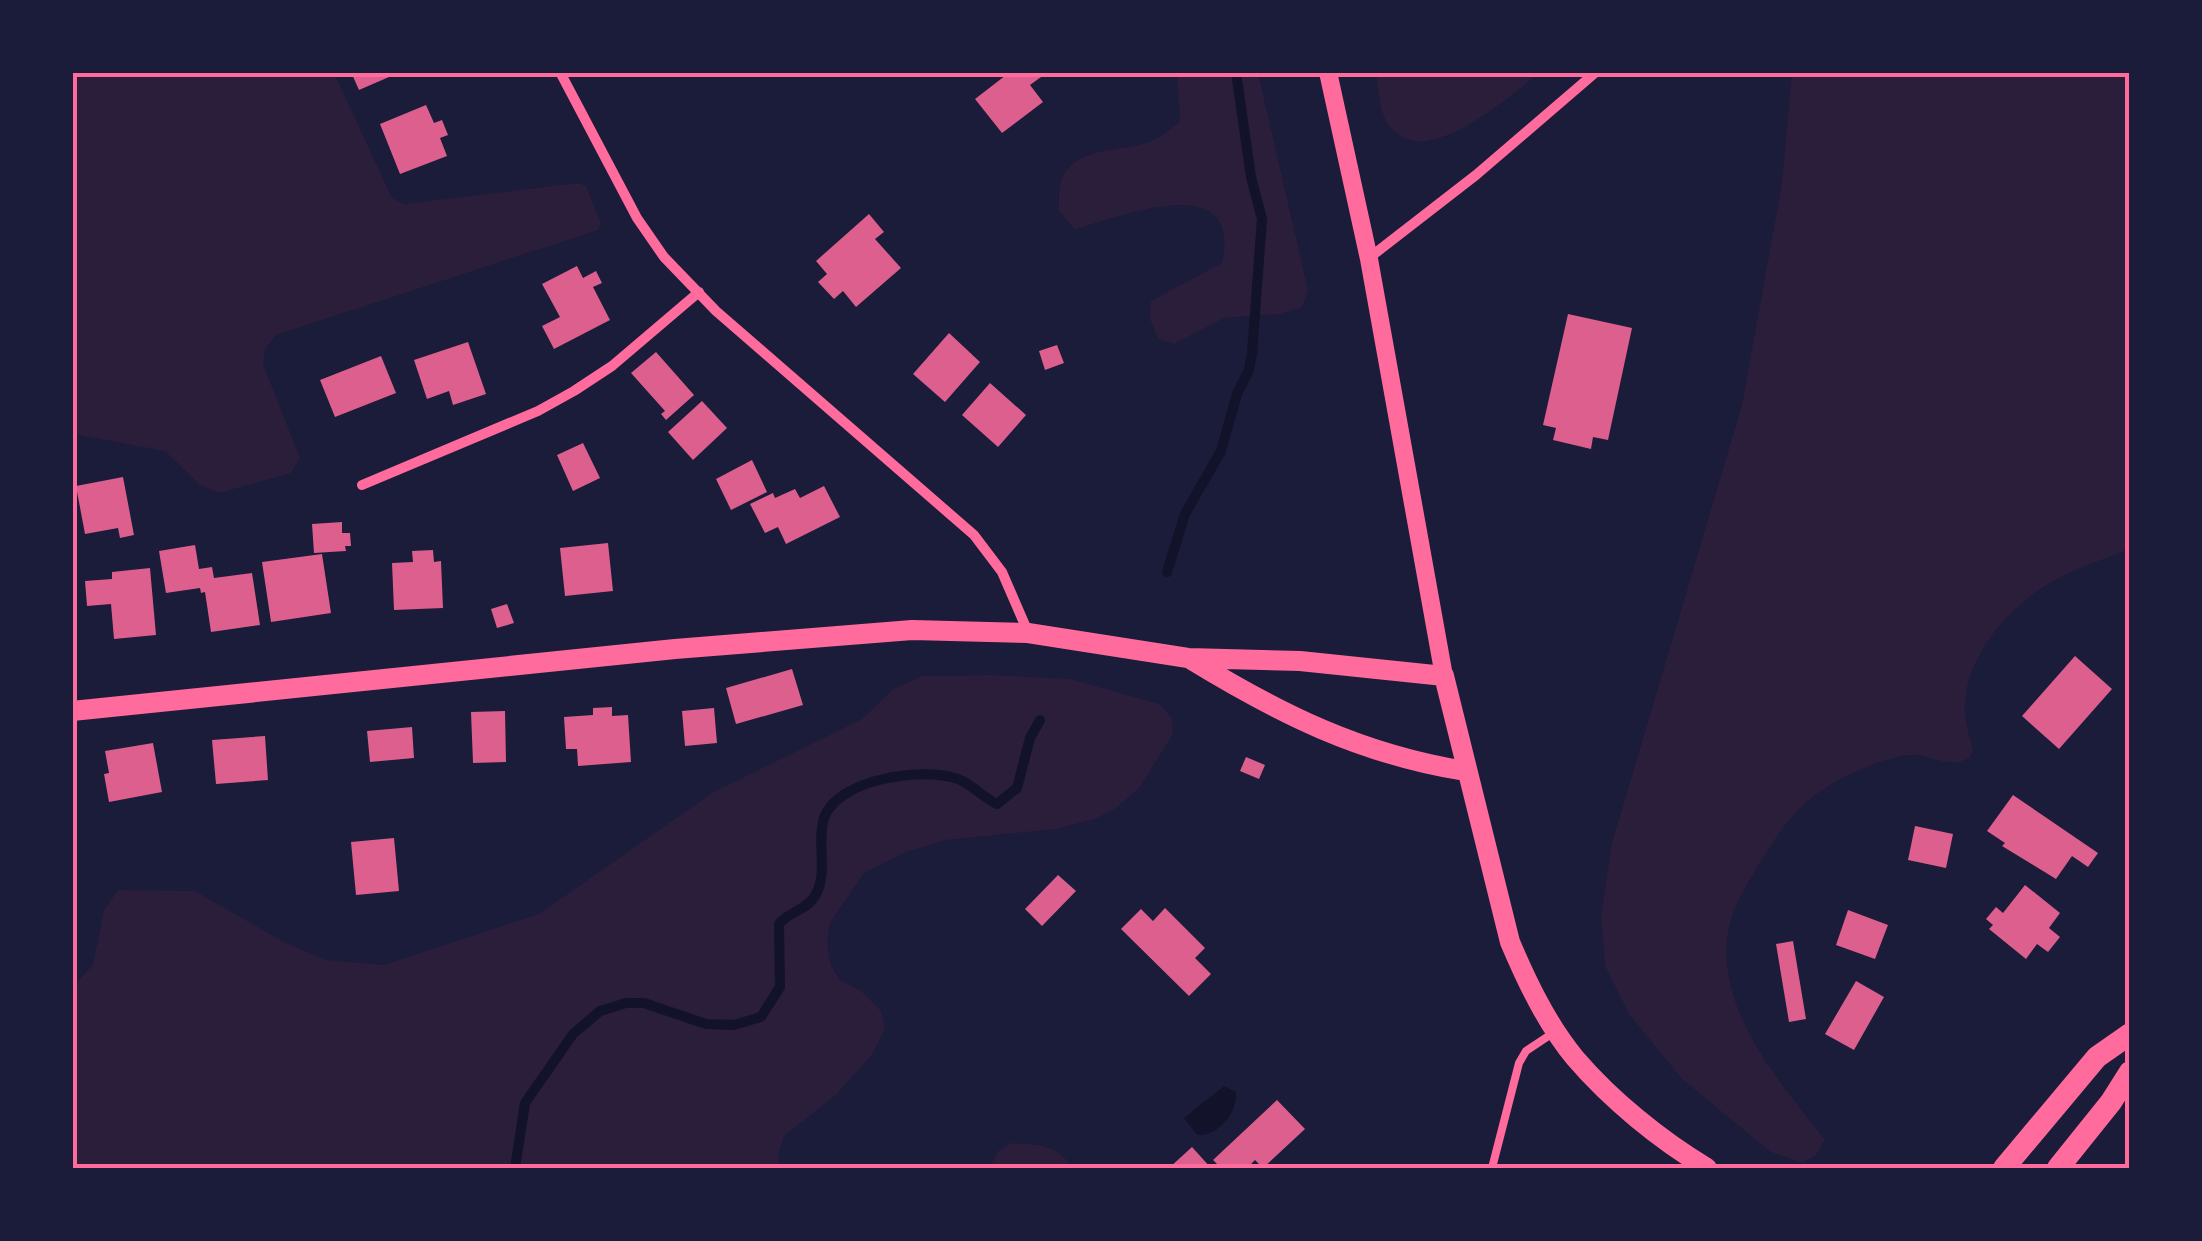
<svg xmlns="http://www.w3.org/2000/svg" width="2202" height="1241" font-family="Rubik,sans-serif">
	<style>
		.green { fill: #2a1e3b }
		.water { fill: #12122b }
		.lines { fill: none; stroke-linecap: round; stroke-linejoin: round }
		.stream { stroke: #12122b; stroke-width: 10 }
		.building { fill: #dd5f8e }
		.service { stroke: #ff6b9d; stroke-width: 8 }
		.minor { stroke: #ff6b9d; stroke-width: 10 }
		.tertiary { stroke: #ff6b9d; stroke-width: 18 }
		.secondary { stroke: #ff6b9d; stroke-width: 20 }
		.primary { stroke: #ff6b9d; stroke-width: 22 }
		.neatline { fill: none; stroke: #ff6b9d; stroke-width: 4 }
	</style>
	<rect width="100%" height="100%" fill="#1b1b3a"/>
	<path class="green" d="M72,73H334L392,198L404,204L578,183L586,186L601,223L598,230L276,335L265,349L263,364L300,458L291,473L219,493L200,485L165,451L73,434Z
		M1177,73H1258L1308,290L1302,307L1280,314L1224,318L1174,344L1158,339L1150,319L1151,301L1222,263C1243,167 1122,216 1075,229L1059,211C1059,202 1058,188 1062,179C1077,144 1125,153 1154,140C1164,136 1171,128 1180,121Z
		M1376,73V72L1539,73C1509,96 1417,181 1385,119C1379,106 1378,87 1376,73Z
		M1792,73H2130L2129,546L2124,551C2103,560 2079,567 2059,578C2015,600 1966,653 1965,705C1964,720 1970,737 1973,751L1970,757C1951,771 1933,754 1912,755C1894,756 1876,763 1860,770C1810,791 1788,816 1761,861C1750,880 1735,901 1730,923C1710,1004 1779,1081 1825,1140L1816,1155L1803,1163L1771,1152L1682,1079L1629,1014L1605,966L1601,916L1612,843L1742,405L1782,183Z
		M992,675L1070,679L1159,704L1172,718L1173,734L1139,788L1116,808L1095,819L1055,829L945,840L906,852L864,873L830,923L827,943L831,966L840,980L861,991L881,1011L885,1029L873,1053L837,1094L784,1136L778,1154L780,1168H73V986L93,965L104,910L118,890L195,891L284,942L326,960L384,965L539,914L712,793L862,719L893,689L923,676Z
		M1012,1143C1036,1144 1060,1145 1072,1168H989L999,1150Z"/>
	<path class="water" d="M1224,1086L1236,1092C1238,1112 1219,1136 1197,1135L1184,1118Z"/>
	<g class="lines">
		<path class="stream" d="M1167,572L1185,514L1221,451L1237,394L1249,370L1252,353L1262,219L1251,177L1236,72
			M515,1168L525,1103L573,1034L600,1011L626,1003H644L706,1024L734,1025L761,1017L780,987L779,924C788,912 807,910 815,896C829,872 816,843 824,818C837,779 924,766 958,779C972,784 982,797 997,804L1017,788L1030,738L1040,720"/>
	</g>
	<path class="building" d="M351,72H387L389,77L359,90Z
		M1010,72H1048L1030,85L1043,102L1002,133L975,99Z
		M426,105L434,123L442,120L448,135L440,138L447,156L400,174L380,124Z
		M869,214L884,232L875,239L901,268L856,307L843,291L834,299L818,282L827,274L816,261Z
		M577,266L583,278L596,271L602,283L593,287L610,320L554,349L542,326L560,317L542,284Z
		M1568,314L1632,328L1608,440L1593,437L1591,449L1553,440L1556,428L1543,425Z
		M949,333L980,362L945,402L913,374Z
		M468,342L486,394L453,405L449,391L427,399L414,360Z
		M1057,345L1064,363L1045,370L1039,351Z
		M656,352L694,395L666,420L661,414L665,411L631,373Z
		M381,356L396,393L335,417L320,380Z
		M990,383L1026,415L998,447L962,415Z
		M702,401L727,428L693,460L668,432Z
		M583,443L600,478L573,491L557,455Z
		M752,460L767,492L731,510L716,479Z
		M123,477L134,535L120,538L118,528L85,534L76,486Z
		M824,486L840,517L786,544L778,527L765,533L750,504L773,493L775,498L795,489L800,498Z
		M342,522V533H350L351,546H345L346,551L314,553L312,524Z
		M608,543L613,591L565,596L560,548Z
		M195,545L199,569L212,567L214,578L252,573L260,625L211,632L205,592L201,593L200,588L166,593L159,551Z
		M433,550L434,562L441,561L443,608L394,610L392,563L413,562L412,551Z
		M322,554L331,613L271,622L262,562Z
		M150,568L156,635L114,639L111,604L87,606L85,581L112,579V572Z
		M507,604L514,623L497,628L491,609Z
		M2075,656L2112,689L2059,749L2022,716Z
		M792,669L803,705L736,724L726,688Z
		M612,707V716L628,715L631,762L578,766L577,749H566L564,717L593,715V708Z
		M714,708L717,743L685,746L682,711Z
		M505,711L506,762L473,763L471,712Z
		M412,727L414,758L370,762L367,731Z
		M265,736L268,780L216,784L212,740Z
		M153,743L162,792L109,802L104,774L109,773L105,751Z
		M1246,757L1265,765L1259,779L1240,771Z
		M2013,795L2098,853L2088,867L2072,856L2056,879L2002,846L2005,843L1987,831Z
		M1915,826L1953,834L1946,868L1908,860Z
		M394,838L399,891L356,895L351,842Z
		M1058,875L1076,891L1042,926L1025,909Z
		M2025,885L2060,913L2049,928L2060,937L2048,952L2037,944L2026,959L1989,929L1993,925L1986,919L1996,907L2003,913Z
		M1165,908L1205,948L1195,958L1211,974L1189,996L1121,929L1141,909L1153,921Z
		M1848,910L1888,925L1875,959L1836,945Z
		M1793,941L1806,1019L1789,1022L1776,944Z
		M1856,981L1884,997L1854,1050L1825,1034Z
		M1277,1100L1305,1129L1263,1168L1255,1160L1247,1168H1221L1213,1160Z
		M1192,1147L1211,1168H1169Z"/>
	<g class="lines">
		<path class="service" d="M1492,1168L1519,1063L1526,1051L1553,1033"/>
		<path class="minor" d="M560,72L637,218L664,257L716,311L974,535L1002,572L1028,632
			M1369,258L1476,175L1596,72
			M362,485L538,411L574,391L612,366L699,292"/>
		<path class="tertiary" d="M1328,72L1369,259L1444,676"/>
		<path class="secondary" d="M1190,659C1280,714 1360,754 1465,771
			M72,711L675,649L912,630L1028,633L1188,658L1300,661L1444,676L1510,942C1527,982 1547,1024 1575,1058C1611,1100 1660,1140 1707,1168"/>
		<path class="primary" d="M2004,1168L2097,1057L2130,1034
			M2058,1168L2111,1102L2130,1072"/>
	</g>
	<rect width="2202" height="1241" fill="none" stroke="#1b1b3a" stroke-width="150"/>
	<rect x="75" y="75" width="2052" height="1091" class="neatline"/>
</svg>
